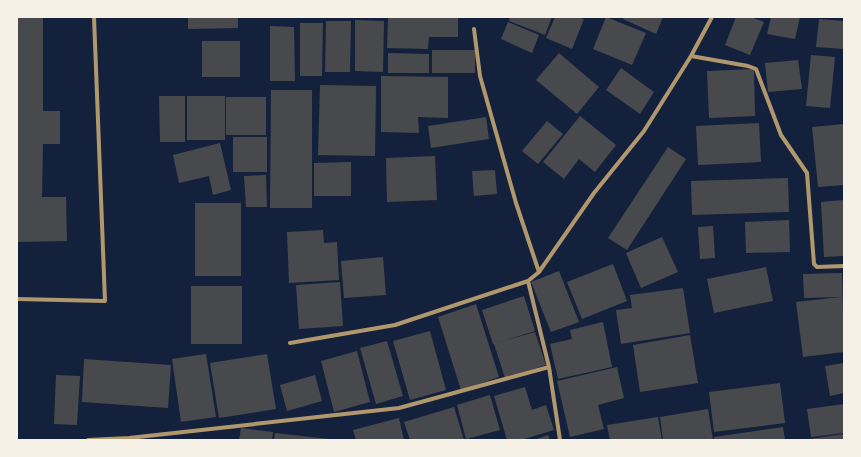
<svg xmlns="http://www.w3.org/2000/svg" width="861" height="457" font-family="'Sofia Sans Condensed',sans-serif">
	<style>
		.building { fill: #48494c }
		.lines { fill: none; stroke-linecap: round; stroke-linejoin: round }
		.minor { stroke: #b1986c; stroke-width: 4 }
	</style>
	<rect width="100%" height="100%" fill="#14213d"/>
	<path class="building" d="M17,17H43V111H60V144H43L42,197H66L67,241L17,242Z
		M188,17H238V28L188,29Z
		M388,17H458V37H429L428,49L387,48Z
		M510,17H552L545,35L509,21Z
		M555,17H579L584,19L572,49L546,38Z
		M606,17L646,33L632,65L593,49Z
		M624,17H663L656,34L623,19Z
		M736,17H751L764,22L750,55L725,45Z
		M771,17H800L795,39L767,34Z
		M819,19L844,21V49L816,47Z
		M355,20L384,21L383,72L355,71Z
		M326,21H351L350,72H325Z
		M508,22L539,35L532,53L501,39Z
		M300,23H323L322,76H300Z
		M270,26L294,27L295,81H270Z
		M202,41H240V77H202Z
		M432,50H475V73H432Z
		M388,53L429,54V73H388Z
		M559,53L599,87L577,114L536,80Z
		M811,55L835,57L830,108L806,106Z
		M798,60L802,89L768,92L765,63Z
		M621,68L654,92L640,114L606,90Z
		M754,69L755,116L709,118L707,71Z
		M381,76L448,77V118L418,117L419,133L381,132Z
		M320,85L376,86L375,156L318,155Z
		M271,90H312V208H270Z
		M159,96H185V142H160Z
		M187,96H225V140H187Z
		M226,97H266V135H226Z
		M580,116L616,145L595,172L579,159L564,179L543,162Z
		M486,117L489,139L431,148L428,126Z
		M547,121L563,134L538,164L522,151Z
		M759,123L761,162L698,165L696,126Z
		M844,124V185L818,187L812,127Z
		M233,137H267V172H233Z
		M220,143L231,190L213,195L209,176L179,183L173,155Z
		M668,147L686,159L627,250L608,238Z
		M435,156L437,200L387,202L386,158Z
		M351,162V196H314V163Z
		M495,170L497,194L474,196L472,171Z
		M266,175L267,207H246L244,176Z
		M788,178L789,212L692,215L691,181Z
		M844,200V256L824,257L821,202Z
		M195,203H241V276H195Z
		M789,220L790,252L746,253L745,222Z
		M713,226L715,258L700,259L698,227Z
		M323,230L324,243L337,242L339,280L289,283L287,232Z
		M662,237L678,272L641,288L626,253Z
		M383,257L386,295L344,298L341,261Z
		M613,264L627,301L582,319L567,282Z
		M766,267L773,301L714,313L707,279Z
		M559,271L579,322L551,332L531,282Z
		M842,273L844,352L803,357L796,302L841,297L804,298L803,274Z
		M340,282L343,326L299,329L296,285Z
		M191,286H242V344H191Z
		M683,288L690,333L621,344L616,310L632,308L630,295Z
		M524,296L535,331L497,343L535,332L546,365L505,378L494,344H493L482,310Z
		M476,304L499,377L461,390L438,317Z
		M603,322L612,367L558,379L550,344L572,339L570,330Z
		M430,331L446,390L410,400L393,341Z
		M690,335L698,383L640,392L633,345Z
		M387,341L403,396L376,404L360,348Z
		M357,351L370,402L334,412L321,361Z
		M206,354L216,417L181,422L172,359Z
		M267,354L276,409L219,418L210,363Z
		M84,359L171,365L168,408L82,402Z
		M844,363V393L830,396L825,366Z
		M617,367L624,398L598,405L604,429L570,437L557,381Z
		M56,375L80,376L77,425L54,424Z
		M315,375L322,401L287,411L280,385Z
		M780,383L785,423L714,432L709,392Z
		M525,387L532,410L546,405L554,430L521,440H507L494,396Z
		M490,395L500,430L466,439L457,405Z
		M844,404V433L811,437L807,409Z
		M454,407L464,440H410L404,422Z
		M708,409L713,440H663L660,417Z
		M658,417L662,440H610L607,425Z
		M399,418L404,440H356L353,430Z
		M783,427L785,440H714V437Z
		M241,428L273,432L272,440H239Z
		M275,433L329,439V440H274Z
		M844,434V440H809V439Z
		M548,435L550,440H534Z"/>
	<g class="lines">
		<path class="minor" d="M474,29L480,76L516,203L539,272L528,281L549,367L560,440
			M691,56L748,66L756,69L781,135L807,173L814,264L817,267L844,266
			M539,272L594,193L644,131L691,56L712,17
			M17,299L105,301L94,17
			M290,343L395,325L528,281
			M88,440L129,438L399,408L549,367"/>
	</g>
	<rect width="861" height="457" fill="none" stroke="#f6f1e7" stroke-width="36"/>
</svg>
